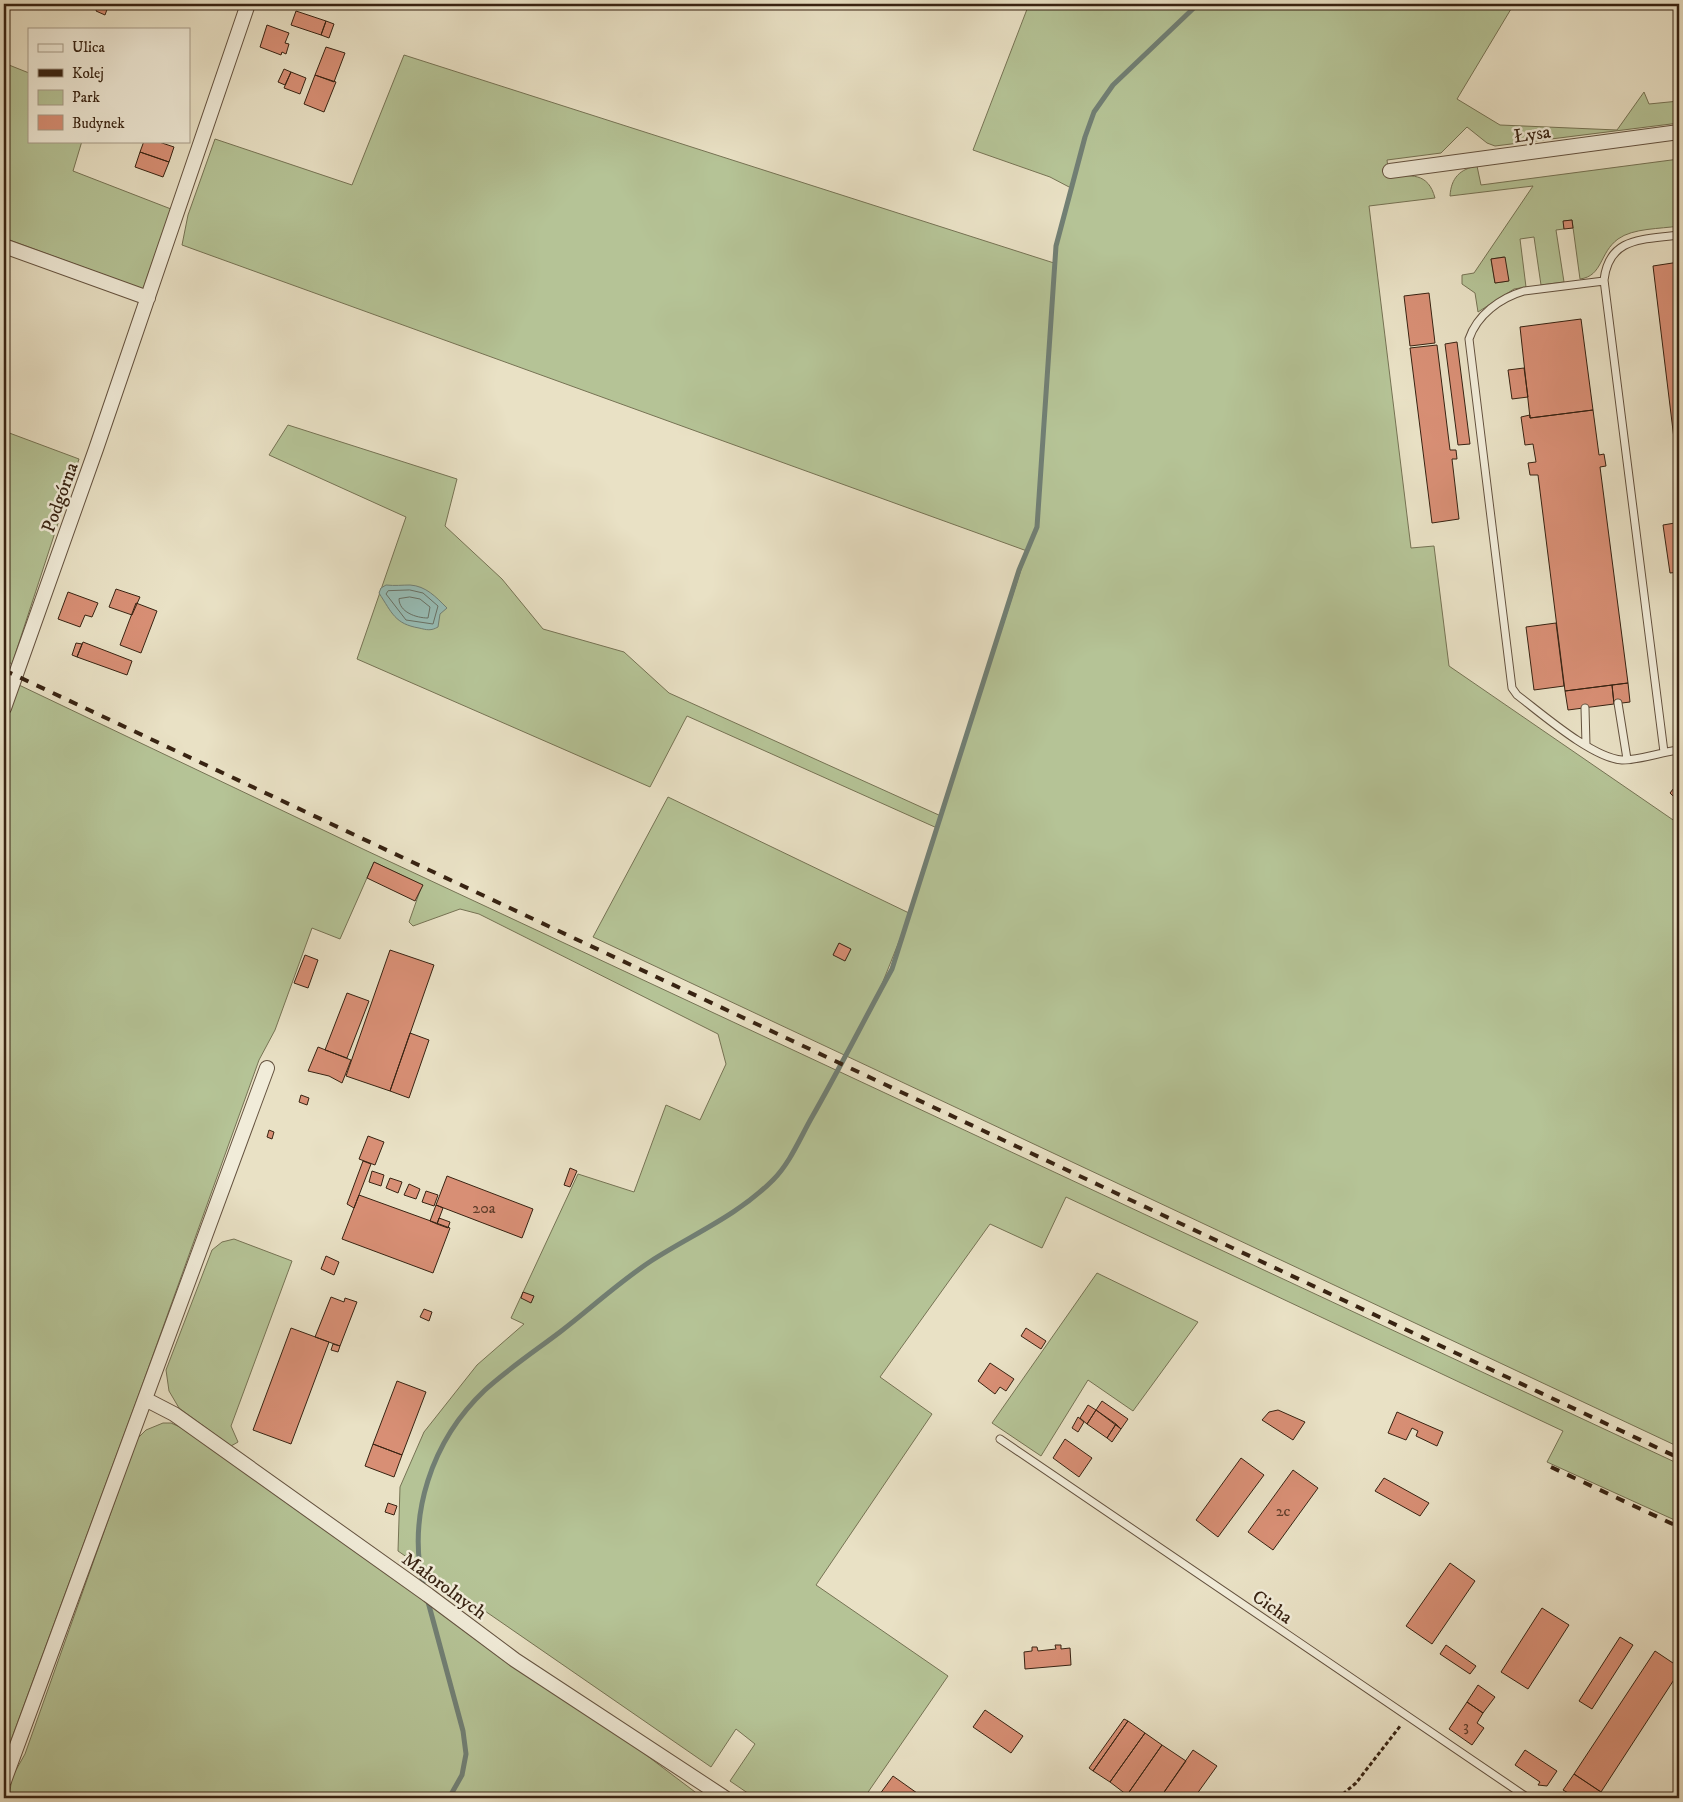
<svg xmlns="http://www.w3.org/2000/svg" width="1683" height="1802" font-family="'IM FELL DW Pica',serif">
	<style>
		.green { fill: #b5c396; stroke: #767354; fill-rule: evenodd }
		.water { fill: #97bdb6; stroke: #717f74 }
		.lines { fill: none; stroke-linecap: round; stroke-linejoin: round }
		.shore { stroke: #687064; stroke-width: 1 }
		.stream { stroke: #717f74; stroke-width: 5 }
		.building { fill: #d88f75; stroke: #382312 }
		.service-casing { stroke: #64523f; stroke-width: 9 }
		.minor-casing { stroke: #64523f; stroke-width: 16 }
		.path { stroke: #382312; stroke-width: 3; stroke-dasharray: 4 2.5; stroke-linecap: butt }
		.service { stroke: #f1ecd9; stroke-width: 7 }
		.minor { stroke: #f1ecd9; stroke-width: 14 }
		.rail { stroke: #382312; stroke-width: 4; stroke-dasharray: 9 9; stroke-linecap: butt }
		.labels { text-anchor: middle; stroke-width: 5; stroke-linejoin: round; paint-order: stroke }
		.number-label { font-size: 16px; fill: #603e2b }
		.street-label { font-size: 19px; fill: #382312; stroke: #f1ecd9 }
	</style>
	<rect width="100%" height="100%" fill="#e9e1c5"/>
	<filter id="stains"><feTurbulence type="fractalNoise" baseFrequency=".004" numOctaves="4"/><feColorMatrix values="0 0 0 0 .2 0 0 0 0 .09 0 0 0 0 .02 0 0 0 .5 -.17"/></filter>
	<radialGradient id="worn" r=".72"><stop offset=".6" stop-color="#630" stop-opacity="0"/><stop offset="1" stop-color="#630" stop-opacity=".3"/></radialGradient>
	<path class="green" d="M1029,4H1514L1457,99L1500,125L1617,130L1644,92L1649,104L1679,101V123L1495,146L1487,143L1467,127L1441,153L1387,160L1389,177C1411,175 1428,172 1435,198L1369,206L1411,548L1434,546L1449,666L1679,824V1447L593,937L668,797L909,913L937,828L687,716L650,787L357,659L406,517L269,455L288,425L457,479L445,526L502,579L543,629L624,652L669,693L941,816L1027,551L182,245L188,215L215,139L352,185L404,55L1054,263L1056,246L1071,188L1050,177L973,150ZM906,924L892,969L878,994Z
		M4,63L29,73V141H82L73,171L171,209L143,289L4,238Z
		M1679,159V189L1674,190L1679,226C1660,229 1633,228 1618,239C1599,253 1603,276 1580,279L1572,220L1564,221V229L1556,230L1564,282L1541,285L1534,237L1520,239L1526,287L1514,289L1478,312L1475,293L1462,284V275L1474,273L1533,186L1450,196C1451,178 1460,169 1477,166L1481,185ZM1504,257L1508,281L1495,283L1491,259Z
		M4,431L79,459L12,664L4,659Z
		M19,685L365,850L1679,1464V1522L1547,1462L1563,1431L1066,1197L1042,1248L990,1224L880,1377L932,1414L816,1585L948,1676L864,1798H755L730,1781L755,1744L736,1729L711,1767L398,1551L400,1487L424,1432L477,1365L524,1324L511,1318L578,1174L634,1192L666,1105L700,1120L726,1064L718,1034L479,914L460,909L413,926L409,922L422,885L374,862L340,939L312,928L275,1030L259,1060L139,1394L4,1759V724Z
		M234,1239L292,1261L231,1426L238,1442L231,1446L179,1408L169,1391L166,1370L212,1250L222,1242Z
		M1097,1273L1198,1322L1133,1411L1088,1380L1041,1456L992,1423Z
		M163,1423H171L182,1428C359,1546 534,1669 703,1798H9L12,1777L25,1754L137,1439L146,1430Z"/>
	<path class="water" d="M386,585C395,586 402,585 410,585C426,586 436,597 447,608L440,614L438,627C431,631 427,630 419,628C395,624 392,613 379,593L381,588Z"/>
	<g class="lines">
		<path class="shore" d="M410,590L423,593L438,606L433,624L406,620L386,594L388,591Z
			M410,597L420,599L430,607L428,618C416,618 399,612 399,599Z"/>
		<path class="stream" d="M424,1588C406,1516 432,1440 485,1390C508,1369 535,1351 560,1332C590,1309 619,1282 651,1261C693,1234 737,1216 773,1180C790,1163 800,1138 812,1117C840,1068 865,1018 892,969L1019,570L1037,527L1056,246L1085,137L1094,112L1113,85L1198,4
			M427,1598L463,1731L466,1754L462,1775L449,1798"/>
	</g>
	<path class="building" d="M88,4H109L105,15L96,11L97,8Z
		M296,11L326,21L321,35L291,25Z
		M326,21L334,24L329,38L321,35Z
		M267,25L289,33L285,43L289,44L286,54L282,52L281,55L260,47Z
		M326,47L345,53L334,82L315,75Z
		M284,69L291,72L285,85L278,82Z
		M291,72L306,78L300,94L284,88Z
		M315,75L336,82L324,112L304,104Z
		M144,141H156L174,147L169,162L140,152Z
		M140,152L169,162L163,177L135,167Z
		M1572,220L1573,228L1564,229L1563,221Z
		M1505,257L1509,281L1495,283L1491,259Z
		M1679,262V480L1653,266Z
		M1429,293L1435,343L1410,346L1404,296Z
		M1581,319L1593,410L1530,418L1520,327Z
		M1457,342L1470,444L1458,445L1445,344Z
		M1437,345L1450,450H1456L1457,459H1452L1459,519L1432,523L1410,348Z
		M1524,368L1528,397L1512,399L1508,370Z
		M1593,410L1599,455L1604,454L1606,466L1600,467L1628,683L1565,691L1538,475H1530L1528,463L1536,462L1533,444L1525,445L1521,417L1530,415V418Z
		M1675,523L1679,572L1670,573L1663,525Z
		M116,589L140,597L132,615L109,607Z
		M68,592L98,603L92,617L85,615L80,627L58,619Z
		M136,603L157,611L141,653L120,645Z
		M1556,623L1564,686L1534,690L1526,627Z
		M83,642L132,661L127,675L77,657Z
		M76,643L82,644L77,657L72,655Z
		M1628,683L1630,702L1614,704L1612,685Z
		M1612,685L1614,704L1568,710L1565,691Z
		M1677,784L1679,791L1674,797L1670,793Z
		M374,862L423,885L415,901L367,878Z
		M839,943L851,949L845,961L833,955Z
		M390,950L434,965L390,1091L346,1076Z
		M305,955L318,960L308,988L294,983Z
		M347,993L369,1001L347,1058L325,1050Z
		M410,1033L429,1040L409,1098L390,1091Z
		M318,1047L351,1060L342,1083L329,1076L308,1071Z
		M301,1095L309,1098L307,1105L299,1102Z
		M269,1130L274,1132L272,1139L267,1137Z
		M368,1136L384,1142L375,1165L359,1159Z
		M363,1161L371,1164L354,1208L347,1204Z
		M570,1168L577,1171L570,1187L564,1185Z
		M372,1171L384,1175L381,1186L369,1182Z
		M447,1176L533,1209L522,1238L436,1205Z
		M390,1178L402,1182L398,1193L386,1188Z
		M409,1184L420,1189L416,1199L404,1195Z
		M426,1191L438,1195L434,1206L422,1202Z
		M359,1195L450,1228L433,1273L342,1239Z
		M436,1205L443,1208L437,1224L430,1221Z
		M439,1218L450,1222L448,1228L437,1224Z
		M326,1256L339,1262L334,1275L321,1269Z
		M523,1292L534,1296L531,1303L521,1298Z
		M331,1297L344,1302L345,1298L357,1302L340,1346L315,1337Z
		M424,1309L432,1312L429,1321L420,1317Z
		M291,1328L329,1342L291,1444L253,1430Z
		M1026,1328L1046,1341L1041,1349L1021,1336Z
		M333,1344L340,1346L338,1352L331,1350Z
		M990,1363L1014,1379L1006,1391L1000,1387L995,1394L978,1381Z
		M397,1381L426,1392L402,1455L373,1444Z
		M1102,1401L1128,1419L1121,1429L1096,1410Z
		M1088,1405L1096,1410L1087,1424L1080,1418Z
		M1096,1410L1116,1424L1107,1438L1087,1424Z
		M1278,1410L1305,1422L1293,1440L1262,1420L1269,1412Z
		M1397,1412L1443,1432L1437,1446L1416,1436L1418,1431L1412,1428L1406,1440L1388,1433Z
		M1078,1417L1084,1422L1078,1432L1072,1428Z
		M1116,1424L1121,1429L1112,1442L1107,1438Z
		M1065,1439L1092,1458L1079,1477L1053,1458Z
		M373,1444L402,1455L394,1477L365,1466Z
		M1241,1458L1264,1475L1218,1537L1196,1520Z
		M1293,1470L1318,1488L1273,1550L1248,1532Z
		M1384,1478L1429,1503L1420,1516L1375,1491Z
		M388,1503L397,1506L394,1515L385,1512Z
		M1450,1563L1475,1581L1432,1644L1406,1626Z
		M1542,1608L1569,1625L1528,1689L1501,1672Z
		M1620,1637L1633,1645L1592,1709L1579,1701Z
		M1055,1645H1061V1649L1070,1648L1071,1665L1025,1669L1024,1652L1032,1651V1647H1037L1038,1651L1056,1649Z
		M1446,1645L1476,1666L1470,1674L1440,1654Z
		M1655,1651L1679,1667V1672L1601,1792L1574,1774Z
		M1478,1685L1495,1697L1483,1713L1467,1702Z
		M1467,1702L1483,1713L1477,1723L1484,1728L1472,1745L1449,1729Z
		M985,1710L1023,1736L1011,1753L973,1727Z
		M1124,1719L1128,1721L1093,1771L1089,1768Z
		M1128,1721L1145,1733L1110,1782L1093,1771Z
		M1145,1733L1162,1745L1127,1795L1110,1782Z
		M1162,1745L1186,1761L1160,1798H1133L1127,1795Z
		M1193,1750L1217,1766L1194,1798H1160Z
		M1525,1750L1557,1771L1547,1786L1538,1785L1540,1782L1515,1765Z
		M1574,1774L1610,1798H1577L1563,1790Z
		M893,1776L924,1798H877Z"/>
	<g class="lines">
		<defs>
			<path id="service" d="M1604,281L1524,291C1500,298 1477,315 1469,339L1512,688L1517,695C1541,713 1592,758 1622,760C1641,760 1661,752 1679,750
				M1618,703L1627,759
				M1585,708L1586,745
				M1664,752L1604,280C1609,236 1644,240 1679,235
				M1000,1439L1528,1798"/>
			<path id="minor" d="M1390,171L1679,132
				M4,246L148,298
				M4,708L96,449L248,4
				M145,1399L174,1414L428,1595L515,1660L725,1798
				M4,1781L267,1068"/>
		</defs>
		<use href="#service" class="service-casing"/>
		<use href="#minor" class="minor-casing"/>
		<path class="path" d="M1338,1798L1356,1783L1401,1725"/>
		<use href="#service" class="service"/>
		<use href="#minor" class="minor"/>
		<path class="rail" d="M4,670L1679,1458
			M1551,1467L1679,1527"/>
	</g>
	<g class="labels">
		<g class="number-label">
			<text x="484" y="1213">20a</text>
			<text x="1283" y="1516">2c</text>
			<text x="1466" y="1731">3</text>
		</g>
		<g class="street-label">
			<text transform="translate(1532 133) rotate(-8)" y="7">Łysa</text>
			<text transform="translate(59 497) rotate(-70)" y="7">Podgórna</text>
			<text transform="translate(445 1585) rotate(36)" y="7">Małorolnych</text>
			<text transform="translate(1273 1606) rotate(35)" y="7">Cicha</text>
		</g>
	</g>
	<rect width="1683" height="1802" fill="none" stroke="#e9e1c5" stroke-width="20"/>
	<rect x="5" y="5" width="1673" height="1792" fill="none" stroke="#382312" stroke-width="2.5"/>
	<rect x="10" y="10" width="1663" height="1782" fill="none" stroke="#382312"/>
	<rect x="28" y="28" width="162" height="115" fill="#f1ecd9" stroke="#a79c89"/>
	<rect x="38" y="44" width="25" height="8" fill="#f1ecd9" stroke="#a79c89"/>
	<text x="72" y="52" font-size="15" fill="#382312">Ulica</text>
	<rect x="38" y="69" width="25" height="8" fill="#382312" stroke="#a79c89"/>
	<text x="72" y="78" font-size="15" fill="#382312">Kolej</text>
	<rect x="38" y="90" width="25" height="15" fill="#b5c396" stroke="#a79c89"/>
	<text x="72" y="102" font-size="15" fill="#382312">Park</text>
	<rect x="38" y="115" width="25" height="15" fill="#d88f75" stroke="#a79c89"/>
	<text x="72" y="128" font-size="15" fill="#382312">Budynek</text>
	<rect width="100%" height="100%" filter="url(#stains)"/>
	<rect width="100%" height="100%" fill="url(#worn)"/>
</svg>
